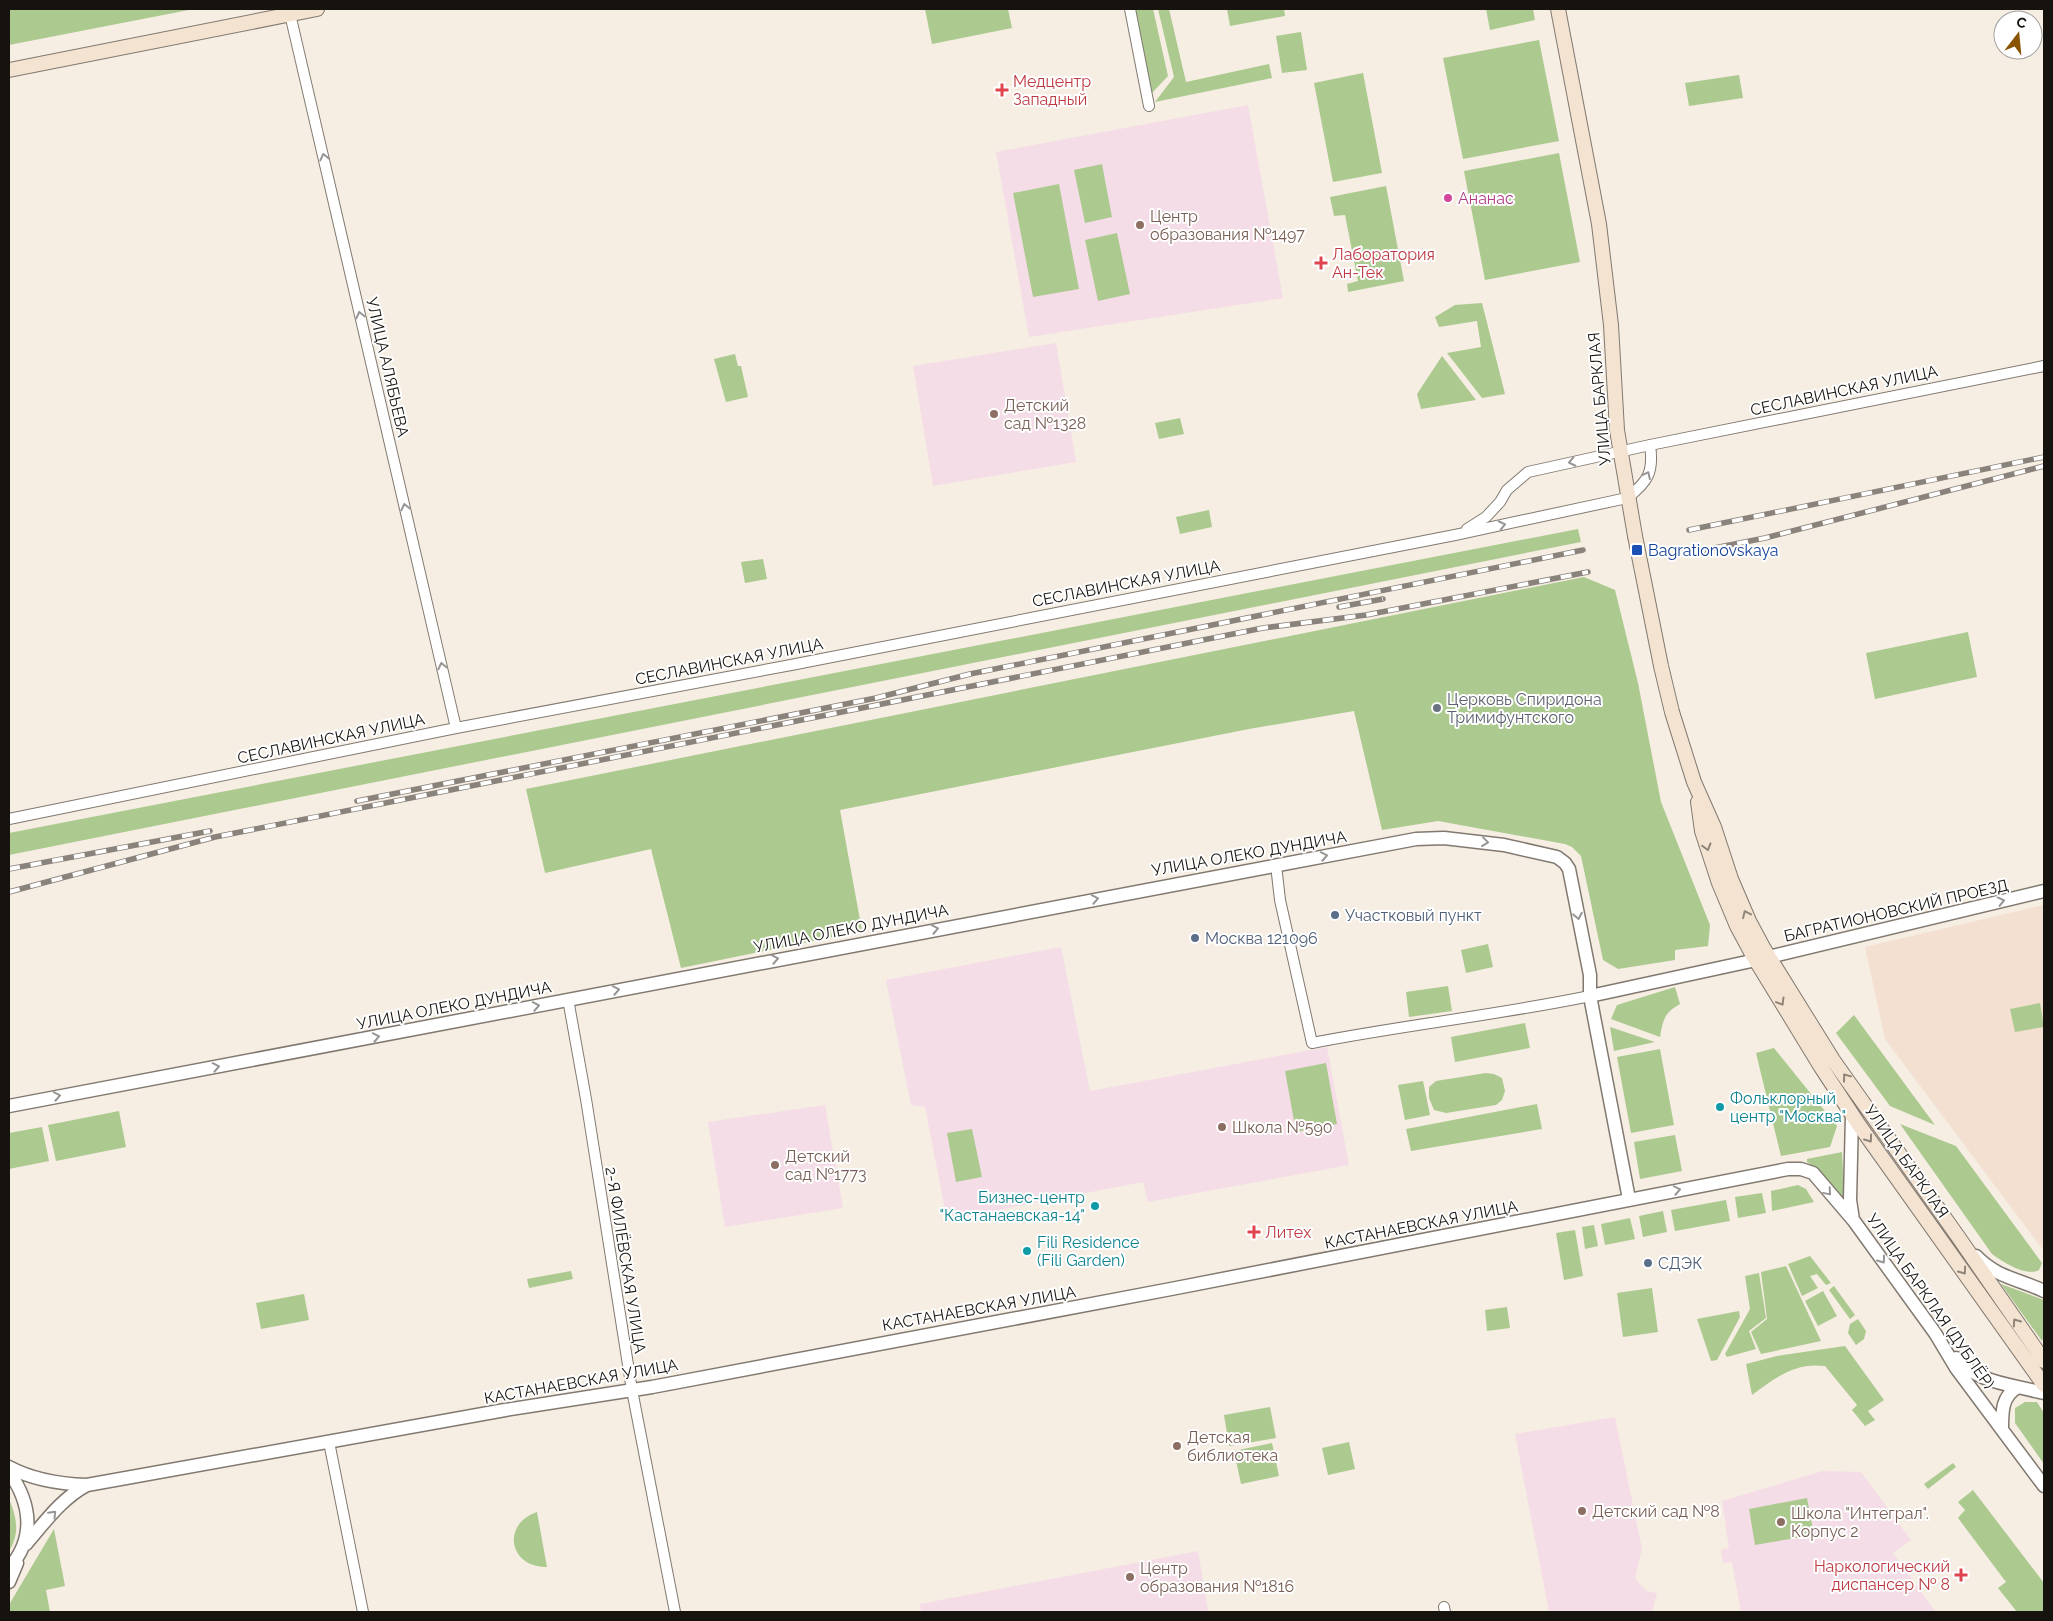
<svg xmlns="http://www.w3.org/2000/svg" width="2053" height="1621" font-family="Raleway,sans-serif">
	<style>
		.commercial { fill: #f4e0d1 }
		.education { fill: #f5dde7 }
		.green { fill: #acca8f }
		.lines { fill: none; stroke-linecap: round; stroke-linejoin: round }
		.minor-casing { stroke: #817970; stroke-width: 12 }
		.tertiary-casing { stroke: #817970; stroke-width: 15 }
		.secondary-casing { stroke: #817970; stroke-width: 16 }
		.minor { stroke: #fff; stroke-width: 10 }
		.tertiary { stroke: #fff; stroke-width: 12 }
		.secondary { stroke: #f3e3d0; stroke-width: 14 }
		.rail-casing { stroke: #89837c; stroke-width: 5.5 }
		.rail { stroke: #fff; stroke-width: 4; stroke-dasharray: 11; stroke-linecap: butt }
		.secondary-bridge-casing { stroke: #817970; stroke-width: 16; stroke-linecap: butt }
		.secondary-bridge { stroke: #f3e3d0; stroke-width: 14 }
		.oneway { stroke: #969593 }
		.oneway2 { stroke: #908579 }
		.health-dot { fill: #e0444e; stroke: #fff; stroke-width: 2 }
		.hotel-dot { fill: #d1479c; stroke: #fff; stroke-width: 2 }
		.education-dot { fill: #8d6e63; stroke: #fff; stroke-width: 2 }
		.transit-dot { fill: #1a4fb4; stroke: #fff; stroke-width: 2 }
		.worship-dot { fill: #6b7280; stroke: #fff; stroke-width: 2 }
		.service-dot { fill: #5c6f8a; stroke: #fff; stroke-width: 2 }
		.culture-dot { fill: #0f9aa8; stroke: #fff; stroke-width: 2 }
		.labels { text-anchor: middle; stroke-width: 4; stroke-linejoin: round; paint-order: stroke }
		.health-label { font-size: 16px; fill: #be3a42; stroke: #fff; text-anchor: start }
		.hotel-label { font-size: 16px; fill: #b23c85; stroke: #fff; text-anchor: start }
		.education-label { font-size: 16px; fill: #785e54; stroke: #fff; text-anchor: start }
		.street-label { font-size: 16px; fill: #16130f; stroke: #fff }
		.transit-label { font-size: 16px; fill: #164399; stroke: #fff; text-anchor: start }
		.worship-label { font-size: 16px; fill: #5b616d; stroke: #fff; text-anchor: start }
		.service-label { font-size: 16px; fill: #4e5e75; stroke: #fff; text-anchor: start }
		.culture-label { font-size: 16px; fill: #0d838f; stroke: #fff; text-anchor: start }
	</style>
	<rect width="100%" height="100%" fill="#f6ede3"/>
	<path class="commercial" d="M2044,905V1251L1885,1039L1865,947Z"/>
	<path class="education" d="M1248,105L1283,298L1029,337L996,152Z
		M1056,343L1076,462L933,486L913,366Z
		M1061,947L1090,1091L1327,1047L1349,1165L1148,1202L1143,1182L947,1220L925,1107L911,1105L886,980Z
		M825,1105L843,1208L725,1227L708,1122Z
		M1615,1417L1642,1549L1635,1578L1646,1591L1657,1593L1652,1612H1549L1515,1434Z
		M1823,1471L1861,1472L1911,1540L1893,1553L1936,1612H1741L1732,1562L1723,1563L1721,1550L1729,1548L1722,1501Z
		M1198,1551L1208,1612H921L920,1604Z"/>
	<path class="green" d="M9,9H194L9,45Z
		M925,9H1008L1012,28L932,44Z
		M1132,9H1153L1168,76L1151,94Z
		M1158,9H1169L1186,82L1269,64L1272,78L1155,102L1174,77Z
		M1227,9H1284L1285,16L1230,26Z
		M1486,9H1533L1535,20L1490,30Z
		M1301,32L1307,70L1282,73L1276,36Z
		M1539,40L1559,141L1463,159L1443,58Z
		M1363,73L1382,173L1333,182L1314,83Z
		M1739,75L1743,98L1689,106L1685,83Z
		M1559,153L1580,262L1485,280L1464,171Z
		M1102,164L1112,217L1085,223L1074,170Z
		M1059,184L1079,289L1033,297L1013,193Z
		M1386,186L1404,281L1348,292L1347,284L1358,281L1345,215L1334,216L1330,197Z
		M1117,233L1130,294L1098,301L1085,240Z
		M1482,303L1505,394L1482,398L1447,353L1481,347L1477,321L1439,327L1435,317L1455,305Z
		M735,354L738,366H741L748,397L726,402L714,359Z
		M1442,356L1476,400L1421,409L1417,394Z
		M1180,418L1184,434L1159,439L1155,423Z
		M1209,510L1212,527L1180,534L1176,517Z
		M1578,529L1581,542L9,855V833Z
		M763,559L767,579L745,583L741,562Z
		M1584,577L1615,590L1638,683L1661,802L1710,925L1708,946L1675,950V960L1618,969L1603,960L1581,856L1572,847L1565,844L1438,821L1382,830L1354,711L1249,729L840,810L862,931L681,968L651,849L545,873L526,789Z
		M1968,632L1977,677L1875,699L1866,653Z
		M1488,944L1493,967L1466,973L1461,950Z
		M1448,986L1452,1011L1409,1017L1406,992Z
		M1675,987L1680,1004C1664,1013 1663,1020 1660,1037L1611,1019L1617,1005Z
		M2040,1003L2044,1027L2015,1032L2010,1009Z
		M1854,1015L1935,1125L1890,1106L1836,1033Z
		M1525,1023L1530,1048L1455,1062L1451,1037Z
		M1610,1027L1655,1042L1614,1051Z
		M1774,1048L1837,1126L1830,1147L1781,1156L1756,1053Z
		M1660,1049L1674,1125L1631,1133L1617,1057Z
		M1326,1063L1337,1124L1296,1132L1285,1071Z
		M1486,1073L1494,1074L1502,1078L1505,1091L1502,1100L1496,1105L1446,1113L1434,1110L1429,1098V1087L1436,1081Z
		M1423,1081L1430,1115L1405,1120L1398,1085Z
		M1537,1104L1542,1129L1411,1151L1406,1129Z
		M119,1111L126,1147L56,1161L48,1125Z
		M1900,1124L1956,1146L2042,1263L2039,1270C2026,1277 2003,1262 1992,1254Z
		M42,1127L49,1161L9,1169V1133Z
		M972,1129L982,1177L956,1182L947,1133Z
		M1675,1135L1682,1171L1640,1179L1634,1142Z
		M1842,1152L1844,1192L1843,1200L1824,1175L1807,1162V1159Z
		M1798,1185L1806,1189L1814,1202L1772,1211L1771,1191Z
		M1762,1193L1766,1213L1738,1218L1735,1197Z
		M1726,1200L1730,1221L1675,1231L1671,1210Z
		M1663,1211L1667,1232L1643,1237L1639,1216Z
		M1630,1218L1635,1239L1605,1245L1601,1224Z
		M1594,1225L1598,1246L1585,1249L1582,1227Z
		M1575,1230L1583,1276L1564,1280L1556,1233Z
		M1810,1256L1831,1283L1826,1285L1817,1274L1810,1276L1818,1288L1802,1296L1788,1264Z
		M1786,1266L1821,1341L1761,1354L1751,1332L1767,1319L1761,1272Z
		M571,1271L573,1279L529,1288L527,1279Z
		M1759,1273L1766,1318L1749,1331L1756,1349L1727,1357L1725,1354L1750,1309L1745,1276Z
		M2001,1284L2044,1300V1335L2042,1341Z
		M1834,1286L1855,1315L1850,1319L1829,1290Z
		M1652,1288L1658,1332L1623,1337L1617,1293Z
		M1823,1291L1837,1316L1818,1326L1805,1301Z
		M304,1294L309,1320L261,1329L256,1303Z
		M1507,1307L1510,1328L1487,1331L1485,1310Z
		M1739,1311L1740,1317L1717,1360L1711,1361L1697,1319Z
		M1858,1319L1866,1331L1864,1339L1856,1345L1848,1333L1850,1324Z
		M1845,1346L1884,1400L1868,1411L1875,1420L1865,1426L1852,1410L1857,1405L1825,1366C1795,1362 1775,1378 1752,1395L1746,1364L1777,1356Z
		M2025,1402H2037L2044,1413V1464L2015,1423V1408Z
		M1270,1407L1276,1438L1229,1446L1224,1415Z
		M1349,1442L1355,1469L1328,1475L1322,1448Z
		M1272,1443L1279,1476L1241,1484L1234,1451Z
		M1953,1463L1956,1467L1928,1489L1924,1484Z
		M1973,1490L2044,1583V1612H2017L1998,1588L2006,1582L1958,1518L1965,1510L1958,1502Z
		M1807,1498L1814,1535L1755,1545L1749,1509Z
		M9,1499C17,1517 20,1534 9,1551Z
		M537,1512L547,1567C509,1568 501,1524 537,1512Z
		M54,1529L65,1586L46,1590L50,1612H9L10,1603Z"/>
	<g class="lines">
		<defs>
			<path id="minor" d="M1130,9L1149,106
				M290,14L456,728
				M1467,529L1486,517L1500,502L1507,490L1528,472L1650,445L2044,366
				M9,819L456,728L791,665L1455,535L1627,498C1648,482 1654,472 1650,445
				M1276,865L1280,900L1312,1043C1404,1025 1498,1015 1590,996
				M568,999L586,1099L632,1390L675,1612
				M329,1442L363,1612
				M1444,1607L1445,1612"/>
			<path id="tertiary" d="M1590,996L1756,960L2044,891
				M9,1106L1416,839L1444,838L1504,845L1557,857L1565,863L1569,869L1590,975V996L1629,1199
				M1852,1115L1850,1200L1853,1220
				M1976,1256C1997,1278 2019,1279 2044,1291
				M1956,1358C1973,1377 1994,1382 2018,1387
				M2002,1428C2002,1411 2002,1396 2018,1387L2044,1393
				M9,1467C33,1480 60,1484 87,1485L505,1410L652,1387L1171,1289L1788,1169H1801L1813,1173L1854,1221L1935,1333L1956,1368L2044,1486
				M9,1472C31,1503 36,1538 9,1568
				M26,1544C44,1523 62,1498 87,1485
				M9,1582L17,1563"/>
			<path id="secondary" d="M1558,9L1599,224L1611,325L1617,430L1635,536
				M9,70L317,9
				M1641,566L1661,666L1672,712L1694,782L1714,827L1731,879L1749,921L1764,949L1833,1060L1959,1238L2044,1361
				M1698,802L1702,831L1719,883L1737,926L1752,954L1821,1067L1859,1125L2044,1385"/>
		</defs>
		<use href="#minor" class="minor-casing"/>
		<use href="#tertiary" class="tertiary-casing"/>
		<use href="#secondary" class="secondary-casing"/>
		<use href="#minor" class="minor"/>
		<use href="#tertiary" class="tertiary"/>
		<use href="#secondary" class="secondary"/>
		<defs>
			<path id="rail" d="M1689,530L2044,457
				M1694,552L1765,538L2044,466
				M1339,607L1383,599
				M357,801L876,698L970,674L1583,550
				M9,869L210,831
				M9,892L215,837L1263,628L1366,615L1588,572"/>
		</defs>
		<use href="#rail" class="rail-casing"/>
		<use href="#rail" class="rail"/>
		<defs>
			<path id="secondary-bridge" d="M1635,536L1641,566"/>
		</defs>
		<use href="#secondary-bridge" class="secondary-bridge-casing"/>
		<use href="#secondary-bridge" class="secondary-bridge"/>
	</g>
	<defs><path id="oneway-chevron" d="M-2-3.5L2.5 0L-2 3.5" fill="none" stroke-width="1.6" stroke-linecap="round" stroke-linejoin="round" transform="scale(1.25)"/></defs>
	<g class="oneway">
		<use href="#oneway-chevron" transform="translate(324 157) rotate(-103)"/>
		<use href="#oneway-chevron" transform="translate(360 315) rotate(-103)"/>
		<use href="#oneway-chevron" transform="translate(1572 462) rotate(168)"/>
		<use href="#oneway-chevron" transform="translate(1647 475) rotate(-64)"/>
		<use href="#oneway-chevron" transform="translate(405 507) rotate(-103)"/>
		<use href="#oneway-chevron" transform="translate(1502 525) rotate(-12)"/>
		<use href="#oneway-chevron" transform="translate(442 666) rotate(-103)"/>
		<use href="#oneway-chevron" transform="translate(1485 842) rotate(7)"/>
		<use href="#oneway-chevron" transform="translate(1324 856) rotate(-11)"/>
		<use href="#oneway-chevron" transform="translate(1095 899) rotate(-11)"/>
		<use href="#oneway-chevron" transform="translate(2001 901) rotate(-13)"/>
		<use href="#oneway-chevron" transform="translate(1578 916) rotate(79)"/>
		<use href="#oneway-chevron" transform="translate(935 929) rotate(-11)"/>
		<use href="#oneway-chevron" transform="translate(775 959) rotate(-11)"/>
		<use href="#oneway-chevron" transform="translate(616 990) rotate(-11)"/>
		<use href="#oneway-chevron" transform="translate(536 1006) rotate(-11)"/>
		<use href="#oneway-chevron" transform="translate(376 1037) rotate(-11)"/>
		<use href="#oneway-chevron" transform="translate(216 1067) rotate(-11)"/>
		<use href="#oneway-chevron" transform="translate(57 1096) rotate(-11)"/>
		<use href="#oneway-chevron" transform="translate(1677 1190) rotate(-11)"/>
		<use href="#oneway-chevron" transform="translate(1828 1192) rotate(50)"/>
		<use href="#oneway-chevron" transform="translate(1882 1260) rotate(54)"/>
		<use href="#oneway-chevron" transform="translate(53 1514) rotate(-47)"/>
	</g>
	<g class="oneway2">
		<use href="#oneway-chevron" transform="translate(1707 847) rotate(74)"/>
		<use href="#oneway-chevron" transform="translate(1746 914) rotate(-115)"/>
		<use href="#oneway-chevron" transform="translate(1781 1002) rotate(59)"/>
		<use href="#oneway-chevron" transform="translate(1846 1077) rotate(-127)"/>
		<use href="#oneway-chevron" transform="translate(1869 1139) rotate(54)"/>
		<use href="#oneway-chevron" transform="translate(1963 1271) rotate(55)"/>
		<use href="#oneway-chevron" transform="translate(2016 1322) rotate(-125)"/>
	</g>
	<g class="health-dot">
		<path d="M999.5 82.5h5v5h5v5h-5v5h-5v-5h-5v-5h5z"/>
		<path d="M1318.5 255.5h5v5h5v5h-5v5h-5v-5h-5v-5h5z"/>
		<path d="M1251.5 1224.5h5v5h5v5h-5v5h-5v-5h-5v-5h5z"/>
		<path d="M1958.5 1567.5h5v5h5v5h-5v5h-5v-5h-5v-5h5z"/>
	</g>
	<circle class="hotel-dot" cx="1448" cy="198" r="5"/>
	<g class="education-dot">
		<circle cx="1140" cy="225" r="5"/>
		<circle cx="994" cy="414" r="5"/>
		<circle cx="1222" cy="1127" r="5"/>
		<circle cx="775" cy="1165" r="5"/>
		<circle cx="1177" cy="1446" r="5"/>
		<circle cx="1582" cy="1511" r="5"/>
		<circle cx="1781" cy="1522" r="5"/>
		<circle cx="1130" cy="1577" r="5"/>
	</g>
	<rect class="transit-dot" x="1631" y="544" width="12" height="12" rx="2.5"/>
	<circle class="worship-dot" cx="1437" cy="708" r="5"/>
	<g class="service-dot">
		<circle cx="1335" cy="915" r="5"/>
		<circle cx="1195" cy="938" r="5"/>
		<circle cx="1648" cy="1263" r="5"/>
	</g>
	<g class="culture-dot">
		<circle cx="1720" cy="1107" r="5"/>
		<circle cx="1095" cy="1206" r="5"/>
		<circle cx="1027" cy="1251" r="5"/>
	</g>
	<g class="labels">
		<g class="health-label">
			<text x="1013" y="87">Медцентр<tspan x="1013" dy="18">Западный</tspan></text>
			<text x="1332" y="260">Лаборатория<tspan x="1332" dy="18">Ан-Тек</tspan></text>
			<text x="1265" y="1238">Литех</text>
			<text x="1950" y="1572" text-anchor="end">Наркологический<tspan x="1950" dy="18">диспансер № 8</tspan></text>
		</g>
		<g class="hotel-label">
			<text x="1458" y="204">Ананас</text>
		</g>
		<g class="education-label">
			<text x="1150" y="222">Центр<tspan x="1150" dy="18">образования №1497</tspan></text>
			<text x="1004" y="411">Детский<tspan x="1004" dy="18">сад №1328</tspan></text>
			<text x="1232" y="1133">Школа №590</text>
			<text x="785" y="1162">Детский<tspan x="785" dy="18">сад №1773</tspan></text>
			<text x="1187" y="1443">Детская<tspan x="1187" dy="18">библиотека</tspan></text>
			<text x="1592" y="1517">Детский сад №8</text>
			<text x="1791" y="1519">Школа "Интеграл".<tspan x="1791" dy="18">Корпус 2</tspan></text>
			<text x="1140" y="1574">Центр<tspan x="1140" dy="18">образования №1816</tspan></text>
		</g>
		<g class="street-label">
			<text transform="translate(388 367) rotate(77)" y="6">УЛИЦА АЛЯБЬЕВА</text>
			<text transform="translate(1844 390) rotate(-12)" y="6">СЕСЛАВИНСКАЯ УЛИЦА</text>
			<text transform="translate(1599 399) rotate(-95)" y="6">УЛИЦА БАРКЛАЯ</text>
			<text transform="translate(1126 583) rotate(-11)" y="6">СЕСЛАВИНСКАЯ УЛИЦА</text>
			<text transform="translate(729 661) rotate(-11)" y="6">СЕСЛАВИНСКАЯ УЛИЦА</text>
			<text transform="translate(331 738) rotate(-12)" y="6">СЕСЛАВИНСКАЯ УЛИЦА</text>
			<text transform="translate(1249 853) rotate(-10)" y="6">УЛИЦА ОЛЕКО ДУНДИЧА</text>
			<text transform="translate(1896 910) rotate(-13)" y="6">БАГРАТИОНОВСКИЙ ПРОЕЗД</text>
			<text transform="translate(851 928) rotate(-11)" y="6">УЛИЦА ОЛЕКО ДУНДИЧА</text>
			<text transform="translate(454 1005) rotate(-11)" y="6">УЛИЦА ОЛЕКО ДУНДИЧА</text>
			<text transform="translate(1907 1161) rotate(55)" y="6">УЛИЦА БАРКЛАЯ</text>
			<text transform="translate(1421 1224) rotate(-11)" y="6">КАСТАНАЕВСКАЯ УЛИЦА</text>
			<text transform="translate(626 1260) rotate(81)" y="6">2-Я ФИЛЁВСКАЯ УЛИЦА</text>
			<text transform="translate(1931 1301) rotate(55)" y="6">УЛИЦА БАРКЛАЯ (ДУБЛЁР)</text>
			<text transform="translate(979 1308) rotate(-10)" y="6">КАСТАНАЕВСКАЯ УЛИЦА</text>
			<text transform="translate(581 1381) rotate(-10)" y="6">КАСТАНАЕВСКАЯ УЛИЦА</text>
		</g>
		<g class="transit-label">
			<text x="1648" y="556">Bagrationovskaya</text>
		</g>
		<g class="worship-label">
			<text x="1447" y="705">Церковь Спиридона<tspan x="1447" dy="18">Тримифунтского</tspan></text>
		</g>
		<g class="service-label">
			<text x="1345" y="921">Участковый пункт</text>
			<text x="1205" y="944">Москва 121096</text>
			<text x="1658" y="1269">СДЭК</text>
		</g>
		<g class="culture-label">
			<text x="1730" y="1104">Фольклорный<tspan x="1730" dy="18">центр "Москва"</tspan></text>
			<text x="1085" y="1203" text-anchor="end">Бизнес-центр<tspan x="1085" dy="18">"Кастанаевская-14"</tspan></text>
			<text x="1037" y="1248">Fili Residence<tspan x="1037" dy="18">(Fili Garden)</tspan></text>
		</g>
	</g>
	<rect width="2053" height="1621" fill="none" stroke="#16130f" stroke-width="20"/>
	<g transform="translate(2018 35) rotate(16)"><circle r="24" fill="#ffffff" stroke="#a2a19f"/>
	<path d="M0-4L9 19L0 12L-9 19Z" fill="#885400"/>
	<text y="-8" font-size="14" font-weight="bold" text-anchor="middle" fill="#16130f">С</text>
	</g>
</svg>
